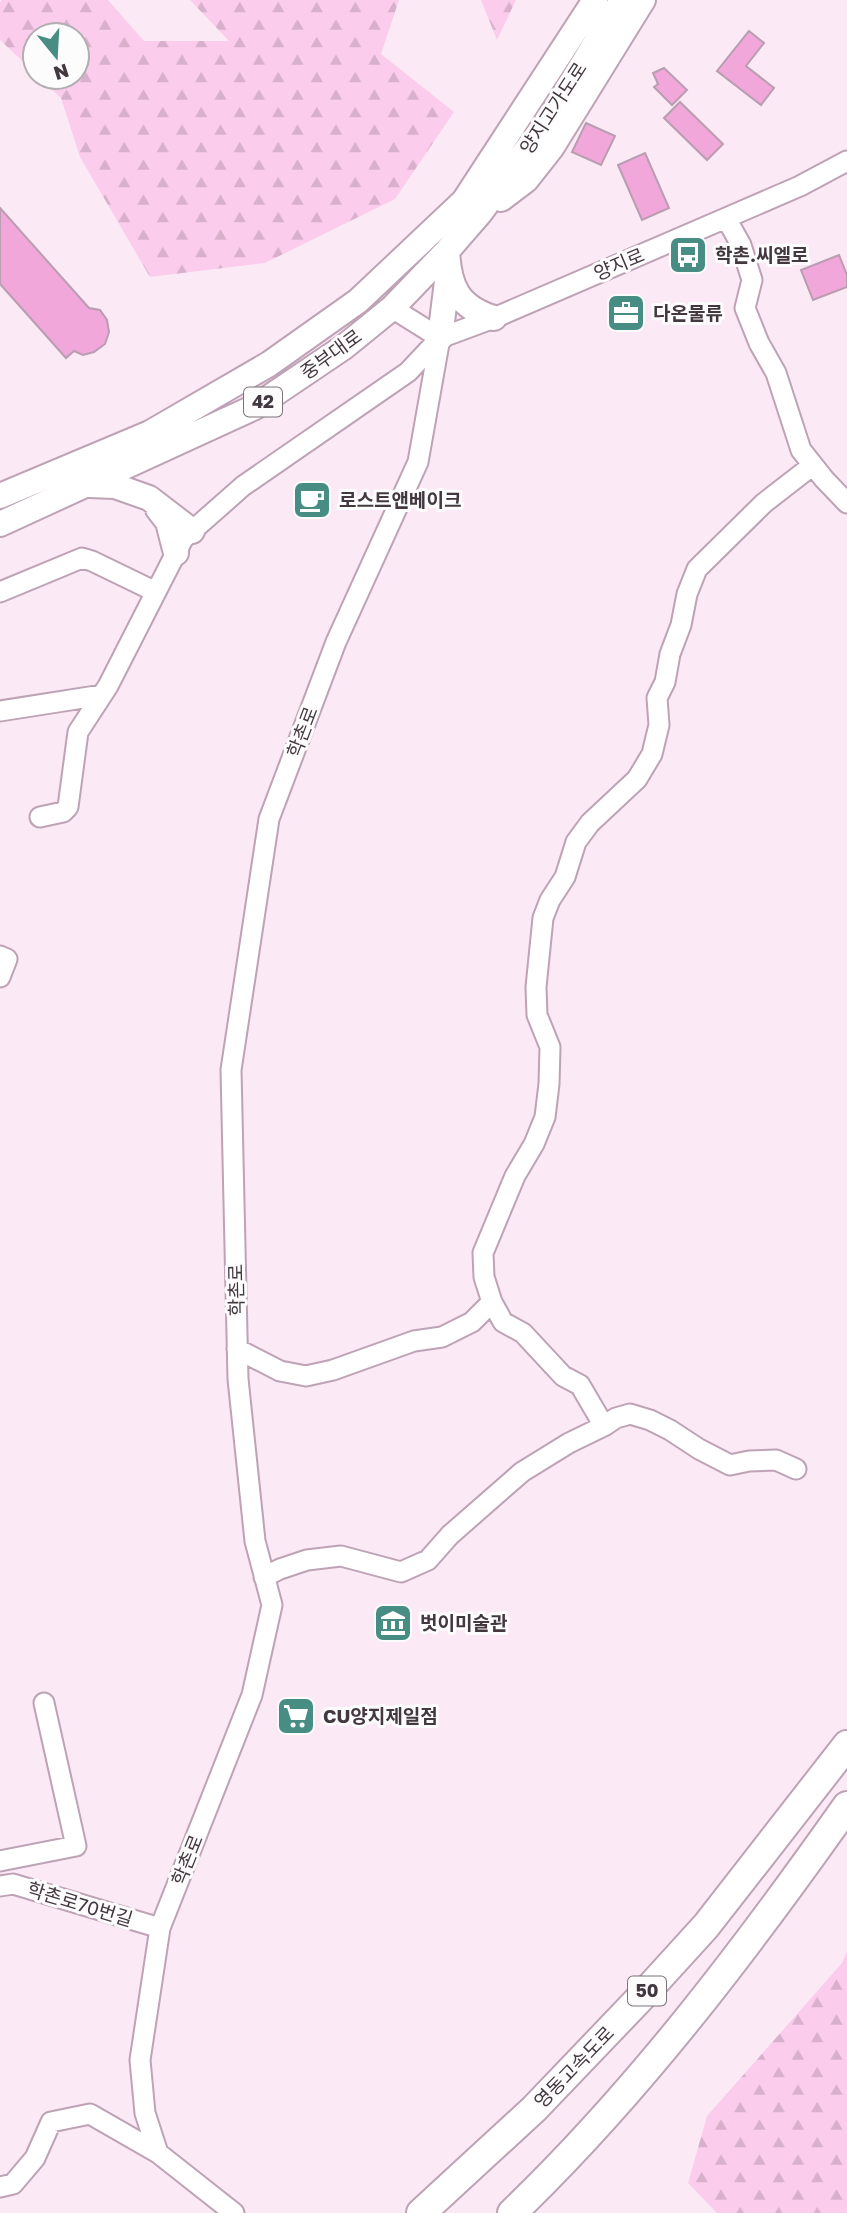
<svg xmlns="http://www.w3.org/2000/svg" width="847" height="2213" font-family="'Golos Text','Noto Sans KR',sans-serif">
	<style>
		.forest { fill: url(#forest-firs) }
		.building { fill: #f1a7da; stroke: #b99db0; stroke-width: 2 }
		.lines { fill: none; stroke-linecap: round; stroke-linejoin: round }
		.minor-casing { stroke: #bea2b5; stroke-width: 23 }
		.major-casing { stroke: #bea2b5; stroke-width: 28 }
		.highway-casing { stroke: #bea2b5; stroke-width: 32 }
		.minor { stroke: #fff; stroke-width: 19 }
		.major { stroke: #fff; stroke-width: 24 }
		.highway { stroke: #fff; stroke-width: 28 }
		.labels { text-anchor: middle; stroke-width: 6; stroke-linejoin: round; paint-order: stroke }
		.shield { fill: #fcfcfc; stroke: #7b7378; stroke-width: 2 }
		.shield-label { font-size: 18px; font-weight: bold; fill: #443840 }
		.street-label { font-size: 19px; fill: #443840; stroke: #fcfcfc }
		.poi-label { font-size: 19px; font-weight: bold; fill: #443840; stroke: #fcfcfc; text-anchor: start }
	</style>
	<defs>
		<pattern id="forest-firs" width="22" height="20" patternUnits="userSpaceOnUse" patternTransform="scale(1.75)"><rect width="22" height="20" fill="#fcccec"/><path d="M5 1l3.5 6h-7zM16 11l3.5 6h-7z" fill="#d9b0cb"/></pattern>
	</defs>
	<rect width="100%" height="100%" fill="#fbe9f5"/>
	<path class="forest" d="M2,0H108L144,41H229L190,0H399L381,54L454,112L395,199L265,263L150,277L80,157L61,98L39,77H77V35H35V73L0,40V2Z
		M481,0H516L497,40Z
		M847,1951V2213H717L688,2183L707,2116L842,1963Z"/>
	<path class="building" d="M749,31L764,43L746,66L774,88L761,105L717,71Z
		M664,68L687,90L672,105L654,87L658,84L653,73Z
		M680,102L723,144L707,160L664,118Z
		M586,123L615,136L601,165L572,152Z
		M645,153L669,208L642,220L618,165Z
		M0,208L89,308L100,310L107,320L109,332L105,344L94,352L83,355L74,351L66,358L0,284Z
		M839,255L847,275V287L813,300L801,270Z"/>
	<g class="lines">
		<defs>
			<path id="minor" d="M726,218L741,245L752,280L745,308L759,343L776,373L801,450L824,479L847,503
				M392,308L440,338
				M0,592L82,558L92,561L156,592
				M0,711L102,695
				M40,817L63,812L68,807L78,732L108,686L183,539L243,486L408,372L440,338L494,318L726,218L800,186L847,161
				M0,956L7,959L0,977
				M237,1349L280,1371L306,1376L333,1370L414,1341L442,1337L472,1322L492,1302
				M604,1426L580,1385L563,1376L523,1333L503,1322L492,1302L484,1277L483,1253L515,1176L534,1144L545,1117L549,1084L550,1047L537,1015L536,987L543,918L550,900L565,877L576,842L590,823L637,779L652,754L659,725L657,698L665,682L670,654L681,625L687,594L697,569L764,503L813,465
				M264,1577L280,1569L307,1560L341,1556L401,1572L428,1560L450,1535L522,1472L569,1443L604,1426L616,1418L630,1414L650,1420L670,1430L699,1449L730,1465L749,1461L776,1460L796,1469
				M0,1861L76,1846L44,1703
				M0,1886L13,1884L160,1928
				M0,2187L13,2184L35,2158L51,2122L90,2114L158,2153
				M234,2213L158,2153L145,2113L140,2060L160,1928L252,1695L272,1605L255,1541L238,1379L231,1070L269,819L336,642L418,462L440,338"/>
			<path id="major" d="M501,199L526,180L552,147L643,0
				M447,251C449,287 458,307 494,318
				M440,338L448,273
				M89,485L115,486L149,498L192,531
				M0,496L150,433L269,364L358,301L464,201L595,0
				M158,509L168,522L176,553
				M0,524L255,407L344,347L392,308L447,251L480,213L550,118L622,0"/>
			<path id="highway" d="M421,2213L534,2109L645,1993L706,1926L847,1745
				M512,2213C638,2092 746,1949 847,1806"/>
		</defs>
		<use href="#minor" class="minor-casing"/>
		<use href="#major" class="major-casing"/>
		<use href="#highway" class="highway-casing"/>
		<use href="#minor" class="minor"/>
		<use href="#major" class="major"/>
		<use href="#highway" class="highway"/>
	</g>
	<defs>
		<symbol id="bus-square" viewBox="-11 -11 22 22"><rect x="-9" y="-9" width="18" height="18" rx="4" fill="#478d84" stroke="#fcfcfc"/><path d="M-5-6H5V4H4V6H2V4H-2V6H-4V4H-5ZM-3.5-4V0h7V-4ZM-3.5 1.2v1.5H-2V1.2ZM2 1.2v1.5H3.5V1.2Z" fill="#fff"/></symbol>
		<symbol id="office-square" viewBox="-11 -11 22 22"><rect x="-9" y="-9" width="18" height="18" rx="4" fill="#478d84" stroke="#fcfcfc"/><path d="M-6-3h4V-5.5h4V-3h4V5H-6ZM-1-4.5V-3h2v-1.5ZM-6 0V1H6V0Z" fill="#fff"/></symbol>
		<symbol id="cafe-square" viewBox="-11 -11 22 22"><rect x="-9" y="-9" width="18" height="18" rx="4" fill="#478d84" stroke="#fcfcfc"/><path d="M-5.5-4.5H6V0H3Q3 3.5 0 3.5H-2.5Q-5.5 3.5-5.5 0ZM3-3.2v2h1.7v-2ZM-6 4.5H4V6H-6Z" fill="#fff"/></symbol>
		<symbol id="museum-square" viewBox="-11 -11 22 22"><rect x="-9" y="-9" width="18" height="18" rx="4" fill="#478d84" stroke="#fcfcfc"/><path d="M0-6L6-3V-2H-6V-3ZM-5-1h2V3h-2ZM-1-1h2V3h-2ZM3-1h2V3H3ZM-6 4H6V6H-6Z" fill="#fff"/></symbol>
		<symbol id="supermarket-square" viewBox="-11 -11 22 22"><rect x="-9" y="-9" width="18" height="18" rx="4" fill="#478d84" stroke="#fcfcfc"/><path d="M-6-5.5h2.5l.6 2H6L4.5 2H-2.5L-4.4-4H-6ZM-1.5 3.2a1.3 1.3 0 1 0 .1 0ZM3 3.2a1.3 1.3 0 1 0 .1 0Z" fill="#fff"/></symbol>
	</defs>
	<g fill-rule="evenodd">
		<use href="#bus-square" x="666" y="233" width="44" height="44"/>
		<use href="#office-square" x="604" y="291" width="44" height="44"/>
		<use href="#cafe-square" x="290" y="478" width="44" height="44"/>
		<use href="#museum-square" x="371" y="1601" width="44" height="44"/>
		<use href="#supermarket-square" x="274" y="1694" width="44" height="44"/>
	</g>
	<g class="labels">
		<g class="shield">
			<rect x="244" y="387.5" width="38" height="29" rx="5"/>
			<rect x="628" y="1976.5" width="38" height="29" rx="5"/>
		</g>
		<g class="shield-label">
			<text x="263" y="408">42</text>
			<text x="647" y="1997">50</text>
		</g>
		<g class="street-label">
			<text transform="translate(553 108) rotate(-57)" y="7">양지고가도로</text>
			<text transform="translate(619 264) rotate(-23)" y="7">양지로</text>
			<text transform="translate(331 354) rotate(-36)" y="7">중부대로</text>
			<text transform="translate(302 732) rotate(-69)" y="7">학촌로</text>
			<text transform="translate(236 1290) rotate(-91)" y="7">학촌로</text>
			<text transform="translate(187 1860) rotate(-68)" y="7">학촌로</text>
			<text transform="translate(80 1904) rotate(17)" y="7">학촌로70번길</text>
			<text transform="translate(574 2067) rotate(-46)" y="7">영동고속도로</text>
		</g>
		<g class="poi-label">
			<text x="715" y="262">학촌.씨엘로</text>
			<text x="653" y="320">다온물류</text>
			<text x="339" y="507">로스트앤베이크</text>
			<text x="420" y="1630">벗이미술관</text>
			<text x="323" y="1723">CU양지제일점</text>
		</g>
	</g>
	<g transform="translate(56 56) rotate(162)"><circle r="33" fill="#fcfcfc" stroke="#b2aeb1" stroke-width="2"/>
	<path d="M0-5L12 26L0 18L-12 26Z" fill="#478d84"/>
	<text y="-10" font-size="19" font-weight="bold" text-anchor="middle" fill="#443840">N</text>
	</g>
</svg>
